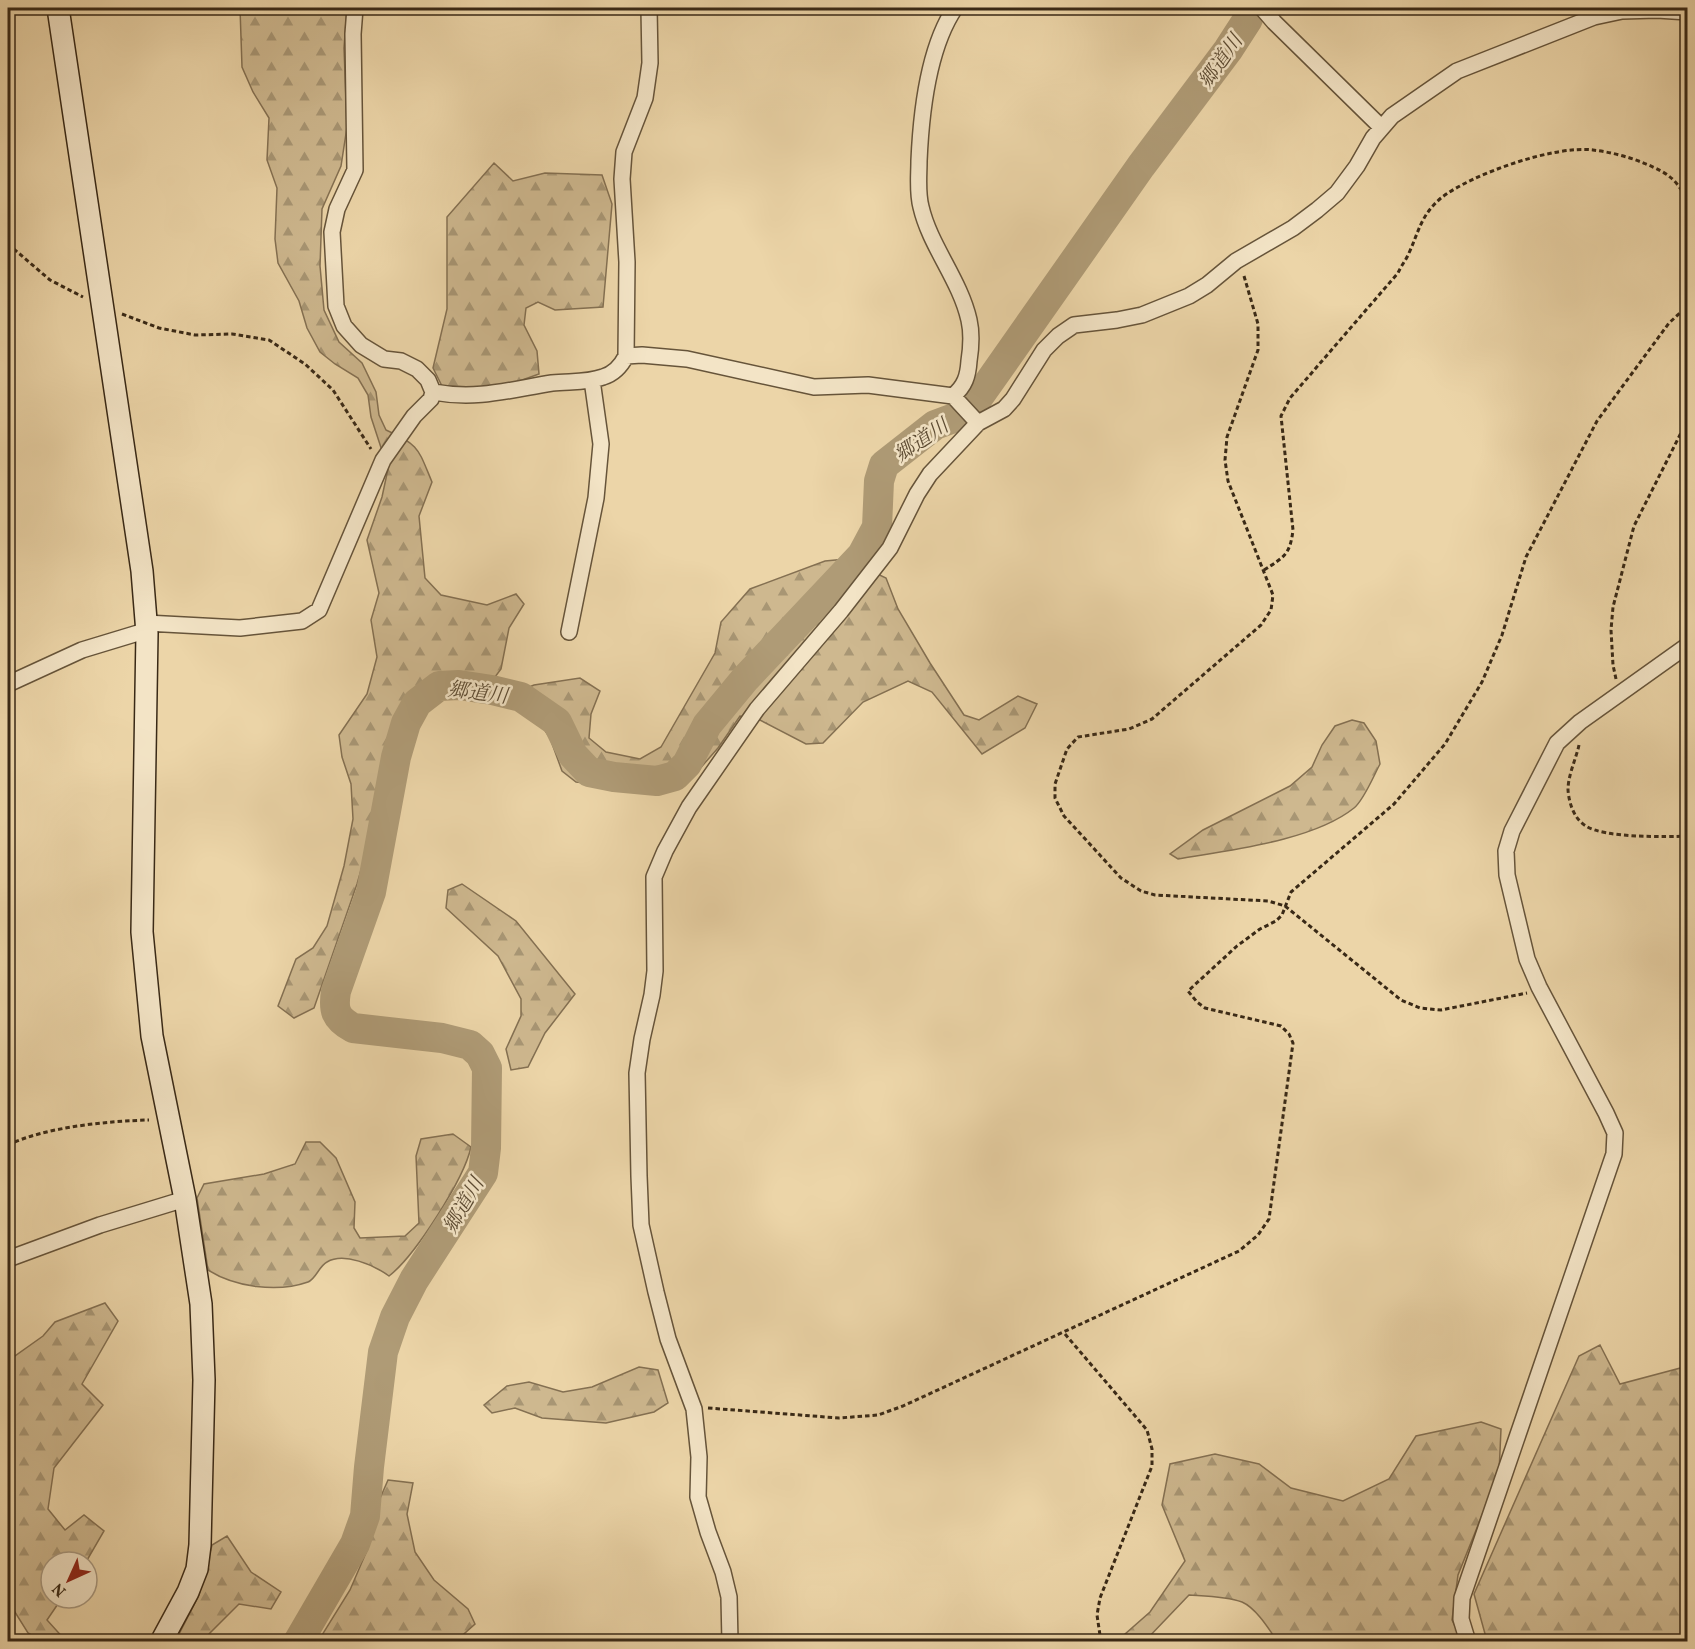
<svg xmlns="http://www.w3.org/2000/svg" width="1695" height="1649" font-family="Vollkorn,'Noto Serif JP',serif">
	<style>
		.forest { fill: url(#forest-firs); stroke: #847052; stroke-width: 1.5 }
		.lines { fill: none; stroke-linecap: round; stroke-linejoin: round }
		.river { stroke: #af9b76; stroke-width: 30 }
		.street-casing { stroke: #66543a; stroke-width: 18 }
		.secondary-casing { stroke: #392916; stroke-width: 24 }
		.path { stroke: #392916; stroke-width: 3; stroke-dasharray: 4.5 3; stroke-linecap: butt }
		.street { stroke: #f3e4c6; stroke-width: 15 }
		.secondary { stroke: #f3e4c6; stroke-width: 21 }
		.labels { text-anchor: middle; stroke-width: 5; stroke-linejoin: round; paint-order: stroke }
		.water-label { font-size: 20px; font-style: italic; fill: #5c4b33; stroke: #f3e4c6 }
	</style>
	<defs>
		<pattern id="forest-firs" width="22" height="20" patternUnits="userSpaceOnUse" patternTransform="scale(1.5)"><rect width="22" height="20" fill="#ceb88f"/><path d="M5 1l3.5 6h-7zM16 11l3.5 6h-7z" fill="#a89674"/></pattern>
	</defs>
	<rect width="100%" height="100%" fill="#ecd5a8"/>
	<filter id="stains"><feTurbulence type="fractalNoise" baseFrequency=".00333" numOctaves="4"/><feColorMatrix values="0 0 0 0 .2 0 0 0 0 .09 0 0 0 0 .02 0 0 0 .5 -.17"/></filter>
	<radialGradient id="worn" r=".72"><stop offset=".6" stop-color="#630" stop-opacity="0"/><stop offset="1" stop-color="#630" stop-opacity=".3"/></radialGradient>
	<path class="forest" d="M240,8H347L344,48L347,127L341,166L322,209L320,266L324,310L339,342L362,363L376,392L379,415L386,430C420,445 418,449 432,482L419,516L425,578L441,595L487,605L516,594L524,604L509,628L501,669L492,681L444,672L416,687L396,714L383,754L375,822L357,884L314,1008L294,1018L278,1006L296,959L313,948L327,926L344,866L353,819L351,784L342,757L339,735L367,694L377,657L371,620L379,593L367,540L382,497L388,469L371,417L368,395L358,378L335,364L320,352L307,328L299,301L278,263L275,239L277,188L267,160L269,118L253,92L242,67Z
		M494,163L513,181L545,173L602,175L612,204L603,307L555,310L538,302L526,308L524,325L537,351L539,374L486,393L444,390L433,368L447,309V217Z
		M846,559L886,578L898,609L930,663L964,715L979,720L1018,696L1037,704L1025,728L982,754L932,692L908,681L863,702L823,743L806,744L758,719L740,716L718,748L696,773L651,790L576,782L562,771L550,738L538,720L524,712L522,690L534,685L580,678L600,691L591,714L589,738L606,752L640,759L661,747L715,653L721,622L750,589L825,561Z
		M1352,720L1364,723L1376,741L1380,764C1374,775 1364,800 1354,808C1313,841 1229,850 1178,859L1170,854L1203,830L1290,786L1312,767L1322,745L1335,726Z
		M462,884L516,921L575,994L545,1033L528,1067L511,1070L506,1049L521,1016V999L498,956L446,908L448,890Z
		M453,1134L471,1147C464,1179 415,1256 389,1276C374,1265 344,1252 327,1262C319,1266 316,1279 308,1282C277,1293 235,1287 208,1270L197,1198L204,1184L264,1174L295,1164L306,1142H320L336,1158L355,1202L354,1228L360,1238L405,1236L419,1223L416,1156L421,1139Z
		M105,1303L118,1321L82,1384L103,1405L54,1468L48,1509L65,1530L84,1515L104,1531L86,1562H51V1598H62L47,1620L66,1641H41L28,1633L8,1601V1361L43,1336L55,1322Z
		M1600,1345L1620,1384L1684,1367L1687,1364V1641H1487L1474,1594L1579,1356Z
		M639,1367L658,1370L668,1403L654,1412L606,1423L542,1418L515,1408L492,1413L484,1405L507,1386L529,1382L563,1392L592,1387Z
		M1481,1422L1501,1429L1499,1473L1458,1575L1452,1620L1462,1641H1277C1269,1629 1256,1608 1242,1602C1226,1596 1205,1596 1189,1595L1145,1641L1116,1642L1150,1612L1185,1561L1162,1505L1170,1464L1215,1454L1259,1464L1291,1488L1343,1501L1389,1479L1416,1436Z
		M388,1480L413,1483L407,1514L415,1552L434,1580L468,1609L475,1624L456,1641H324L322,1635L350,1590L368,1548L378,1503Z
		M227,1536L251,1572L281,1592L271,1609L239,1604L209,1634L206,1641L175,1642L199,1595L212,1545Z"/>
	<g class="lines">
		<path class="river" d="M298,1642L355,1544L365,1516L369,1467L383,1352L395,1317L414,1280L483,1173L486,1148L487,1068L480,1054L470,1045L442,1038L353,1028C335,1018 333,1010 336,991L371,892L396,757L406,723L417,703L439,686L459,685L492,690L521,697L557,722L573,755L589,772L614,777L657,781L675,776L687,764L707,725L745,679L862,555L877,527L879,481L884,465L935,425L962,415L978,398L1141,166L1228,50L1248,19L1247,8"/>
		<defs>
			<path id="street" d="M1262,8L1274,22L1381,127
				M626,356L642,355L687,359L814,387L868,385L953,396L978,423
				M433,392C477,400 509,390 552,383C569,381 587,383 603,377C613,374 621,366 626,356L627,262L622,179L624,152L645,98L650,63L649,8
				M953,396C965,386 968,376 969,361C971,348 972,333 969,320C960,280 930,246 921,207C917,192 919,176 919,161C921,114 928,48 955,8
				M146,623L240,628L302,621L319,610L383,460L414,416L431,399L433,392L428,380L417,369L401,361L384,359L361,345L344,326L336,306L332,232L337,209L355,170L353,34L355,8
				M569,632L596,498L601,444L592,380
				M8,684L82,650L138,633H147
				M8,1259L100,1225L185,1199
				M730,1642L729,1597L723,1572L708,1532L698,1497L699,1457L694,1409L668,1339L656,1292L641,1225L639,1176L637,1073L642,1039L652,995L655,971L654,877L665,851L689,807L757,709L841,611L890,548L917,494L930,474L978,423L1004,409L1013,399L1044,350L1058,336L1074,325L1117,320L1142,315L1189,296L1207,285L1236,261L1293,228L1317,210L1337,193L1357,166L1373,138L1392,116L1457,71L1594,17L1622,11L1657,10L1688,12
				M1468,1642L1461,1619L1462,1598L1614,1154L1615,1133L1606,1113L1539,987L1527,959L1507,875L1506,851L1512,831L1557,743L1580,722L1688,645"/>
			<path id="secondary" d="M58,8L142,571L147,633L142,932L152,1036L185,1199L201,1304L204,1380L200,1545L197,1569L188,1592L161,1642"/>
		</defs>
		<use href="#street" class="street-casing"/>
		<use href="#secondary" class="secondary-casing"/>
		<path class="path" d="M8,244L50,280L83,297
			M1244,276L1258,324V350L1227,437L1225,460L1228,481L1273,595L1271,610L1261,625L1152,719L1129,729L1078,737L1067,749L1055,784V798L1064,816L1121,878L1141,891L1155,895L1268,901L1285,906L1401,1000L1420,1008L1441,1010L1527,993
			M122,314L159,328L195,335L232,334L269,340L305,364L333,390L371,449
			M1264,570C1284,557 1290,555 1293,530L1281,416L1290,398L1398,273C1401,266 1406,260 1409,253C1419,231 1421,215 1441,198C1472,174 1554,145 1593,150C1610,152 1630,157 1646,164C1668,173 1678,180 1688,203
			M1616,679L1613,665L1611,630L1613,607L1634,526L1688,419
			M1579,745C1576,759 1568,775 1568,790C1569,803 1574,819 1586,826C1604,838 1665,837 1688,836
			M8,1145C45,1127 108,1121 149,1120
			M1065,1334L1147,1430L1152,1449V1466L1100,1598L1097,1615L1101,1642
			M708,1408L839,1418L878,1415L903,1406L1239,1251L1258,1235L1269,1219L1293,1043L1289,1034L1281,1026L1205,1008L1197,1002L1188,991L1237,946L1260,929L1276,921L1282,915L1291,892L1394,804L1445,744L1482,682L1502,635L1526,557L1597,421L1669,323L1680,313L1688,311"/>
		<use href="#street" class="street"/>
		<use href="#secondary" class="secondary"/>
	</g>
	<g class="labels">
		<g class="water-label">
			<text transform="translate(1220 61) rotate(-55)" y="7">郷道川</text>
			<text transform="translate(921 440) rotate(-34)" y="7">郷道川</text>
			<text transform="translate(478 692) rotate(7)" y="7">郷道川</text>
			<text transform="translate(463 1205) rotate(-60)" y="7">郷道川</text>
		</g>
	</g>
	<rect width="1695" height="1649" fill="none" stroke="#ecd5a8" stroke-width="30"/>
	<rect x="9" y="9" width="1677" height="1631" fill="none" stroke="#392916" stroke-width="3"/>
	<rect x="15" y="15" width="1665" height="1619" fill="none" stroke="#392916" stroke-width="1.5"/>
	<g transform="translate(69 1580) rotate(225)"><circle r="28" fill="#f3e4c6" stroke="#a99980" stroke-width="1.5"/>
	<path d="M0-4.5L10 22L0 15L-10 22Z" fill="#8f2418"/>
	<text y="-9" font-size="16" font-weight="bold" text-anchor="middle" fill="#392916">N</text>
	</g>
	<rect width="100%" height="100%" filter="url(#stains)"/>
	<rect width="100%" height="100%" fill="url(#worn)"/>
</svg>
